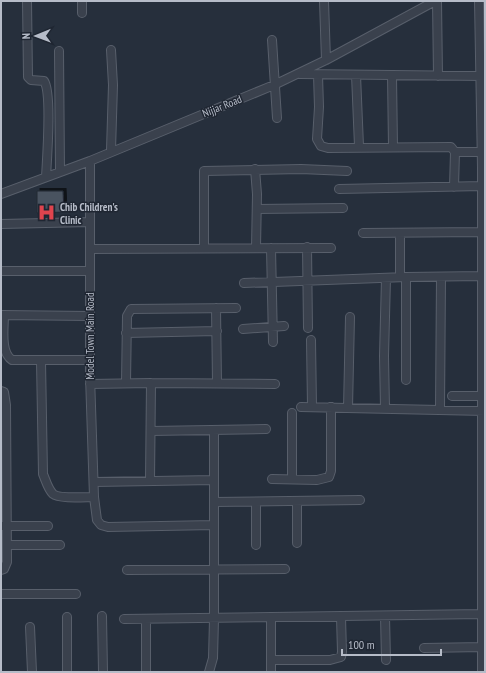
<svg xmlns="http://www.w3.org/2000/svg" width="486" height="673" font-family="'PT Sans Narrow',sans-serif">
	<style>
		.building { fill: #485260; stroke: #212834; filter: url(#shadow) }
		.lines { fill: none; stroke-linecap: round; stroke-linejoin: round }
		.minor-casing { stroke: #585f6b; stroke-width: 10 }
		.minor { stroke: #3a414d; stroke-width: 8 }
		.labels { text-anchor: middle; stroke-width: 3; stroke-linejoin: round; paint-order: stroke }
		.street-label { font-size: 11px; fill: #b6bcc8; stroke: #1f2632 }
		.poi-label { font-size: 11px; font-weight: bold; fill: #b6bcc8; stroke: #1f2632; text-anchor: start }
	</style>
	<defs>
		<filter id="shadow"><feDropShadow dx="3" dy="-3" stdDeviation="0" flood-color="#0009"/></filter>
	</defs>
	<rect width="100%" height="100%" fill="#262f3c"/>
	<path class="building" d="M37,191H63L64,212L37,213Z"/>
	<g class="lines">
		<defs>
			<path id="minor" d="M27,1L28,77L31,80L44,81C52,92 47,159 46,177
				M324,1L326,60
				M437,1L438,76
				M479,1L482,168V672
				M82,13V1
				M272,40L277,118
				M59,51L60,172
				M300,74L484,76
				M318,75L319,107L317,139L321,146L328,148L451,147L455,152L454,187
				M356,75L359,146
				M392,76L393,147
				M111,150L113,85L111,50
				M455,152H482
				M90,161V376L94,497L97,520L101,525L108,527L214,525
				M255,169L257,194L256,248
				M339,189L482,186
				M1,194L90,161L274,85L326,60L435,1
				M257,209L343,208
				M1,224L90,222
				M363,233L482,232
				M400,233V277
				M307,247L308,328
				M204,248V171L301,169L347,171
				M271,248L273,342
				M90,249L331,248
				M1,271H90
				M406,277V380
				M244,283L406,277L482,276
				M216,308L217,383
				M1,315L90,316
				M4,315C4,328 0,352 12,360H90
				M243,329L284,326
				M126,333L217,331
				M311,340L312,407
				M41,361L43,474C46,481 48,489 53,494C59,499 85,497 94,497
				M126,383L127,316L131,309L236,308
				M90,384L151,383L275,384
				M1,391L4,392L6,405L7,562L4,569L1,570
				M452,396H482
				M301,407L485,411
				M348,408L350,317
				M385,408L384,356L386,278
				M440,409L441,277
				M151,431L266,429
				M272,479L317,480L329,477L331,471V407
				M292,479V413
				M150,480L151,383
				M94,482L214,480
				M214,502L360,500
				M256,502V545
				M1,526H48
				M297,543V501
				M7,545H60
				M127,570L285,569
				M1,594H76
				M102,616L103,672
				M385,616L386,660
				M67,617V672
				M124,619C244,618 363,616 482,614
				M30,627L32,672
				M424,648L483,647
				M271,660H330L341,657L342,652L341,617
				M146,672V619
				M209,672L213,658L214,619V430
				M271,672V617"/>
		</defs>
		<use href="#minor" class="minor-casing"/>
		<use href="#minor" class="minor"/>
	</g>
	<defs>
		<symbol id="hospital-bare" viewBox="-9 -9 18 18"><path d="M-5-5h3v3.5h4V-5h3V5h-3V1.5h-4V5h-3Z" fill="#e0444e" stroke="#1f2632" stroke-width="2.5" paint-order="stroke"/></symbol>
	</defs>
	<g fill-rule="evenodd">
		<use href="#hospital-bare" x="34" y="200" width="25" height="25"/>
	</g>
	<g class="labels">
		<g class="street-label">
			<text transform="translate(222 106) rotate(-22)" y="4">Nijjar Road</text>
			<text transform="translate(90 336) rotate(-90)" y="4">Model Town Main Road</text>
		</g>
		<g class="poi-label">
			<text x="60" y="211">Chib Children's<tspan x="60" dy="13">Clinic</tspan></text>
		</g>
	</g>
	<rect width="486" height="673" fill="none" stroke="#b6bcc8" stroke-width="4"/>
	<g transform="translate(36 36) rotate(269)" stroke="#1f2632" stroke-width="3" paint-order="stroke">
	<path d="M0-3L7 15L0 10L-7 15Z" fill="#b6bcc8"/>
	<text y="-6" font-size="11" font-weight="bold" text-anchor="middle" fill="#b6bcc8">N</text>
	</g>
	<path d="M342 649v6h99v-6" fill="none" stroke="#b6bcc8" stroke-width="2"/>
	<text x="348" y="649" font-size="12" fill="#b6bcc8" stroke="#1f2632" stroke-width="3" paint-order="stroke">100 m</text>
</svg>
